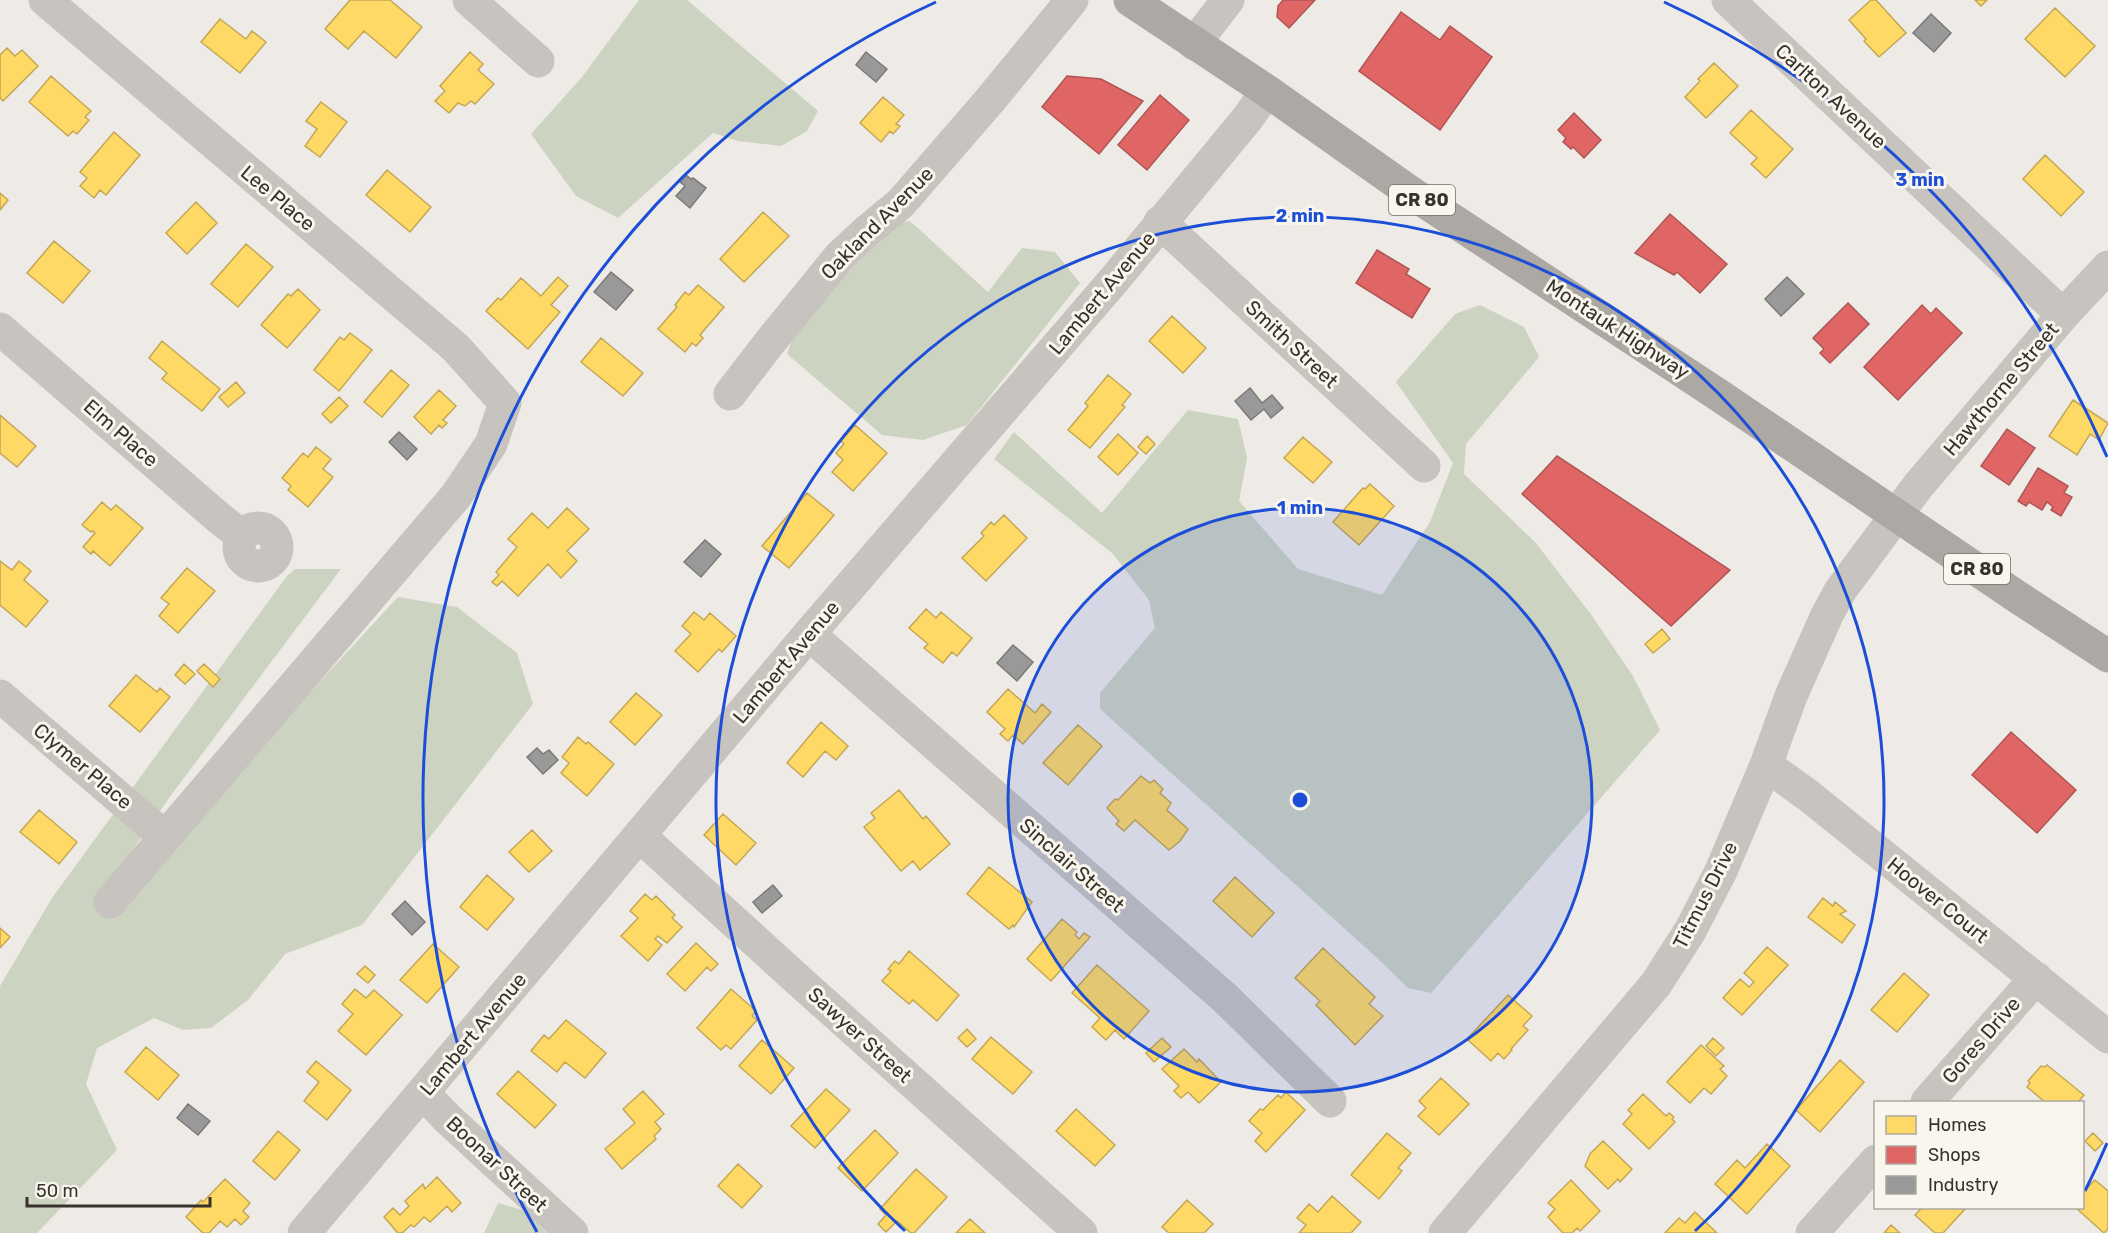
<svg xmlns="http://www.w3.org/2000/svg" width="2108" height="1233" font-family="Rubik,sans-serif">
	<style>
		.green { fill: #cdd3c1 }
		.homes { fill: #ffd966; stroke: #c4a755; stroke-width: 1.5 }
		.shops { fill: #e06666; stroke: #ae5655; stroke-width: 1.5 }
		.industry { fill: #999; stroke: #7c7a78; stroke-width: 1.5 }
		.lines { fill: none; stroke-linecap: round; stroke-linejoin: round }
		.minor { stroke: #c7c3be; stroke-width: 33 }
		.major { stroke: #aca8a3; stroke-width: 33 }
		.ring { fill: none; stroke: #1d4ed8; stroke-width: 3 }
		.labels { text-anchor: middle; stroke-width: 6; stroke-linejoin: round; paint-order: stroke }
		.shield { fill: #f9f6ee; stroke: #736d66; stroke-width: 1.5 }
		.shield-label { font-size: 18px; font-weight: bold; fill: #39322c }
		.street-label { font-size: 20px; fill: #39322c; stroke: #f9f6ee }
		.centre { fill: #1d4ed8; stroke: #f9f6ee; stroke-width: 3 }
		.ring-label { font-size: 18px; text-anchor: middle; font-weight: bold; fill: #1d4ed8; stroke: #f9f6ee; stroke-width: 6; stroke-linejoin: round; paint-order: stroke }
	</style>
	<rect width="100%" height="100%" fill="#eeebe6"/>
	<path class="green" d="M639,0H687L818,111L807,131L781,146L738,141L713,133L618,218L576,196L531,134L582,77Z
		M910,221L988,292L1022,248L1055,252L1080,283L967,425L923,440L882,435L787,354L795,331L886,224Z
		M1480,305L1524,327L1539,357L1466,444L1464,474L1535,542L1590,613L1633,676L1660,730L1431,993L1408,988L1374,955L1100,709V693L1155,628L1149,600L1112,553L994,459L1014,432L1102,513L1188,410L1238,419L1247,458L1239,501L1298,569L1382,595L1430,522L1453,463L1396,382L1455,314Z
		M295,569H341L172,794L108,885L167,847L398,597L457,607L517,653L533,704L362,925L285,954L248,1000L211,1028L183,1030L154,1018L97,1048L86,1084L117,1150L37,1233H0V986L52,898L287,576Z
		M498,1203L523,1210L547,1233H484Z"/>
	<path class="homes" d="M350,0H390L422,27L396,58L364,31L348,49L325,29Z
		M1871,0H1876L1906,33L1879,57L1864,41L1866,39L1849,20Z
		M1975,0H1987L1981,6Z
		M2055,8L2095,46L2065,77L2025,39Z
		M220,19L246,39L252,31L266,42L240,73L201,42Z
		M7,48L15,56L22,50L38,66L3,101L0,98V55Z
		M470,52L483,64L478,70L494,84L475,104L471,101L465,106L458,103L449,113L435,101L445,91L440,86Z
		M1714,63L1738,86L1706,118L1685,97L1700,81L1698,79Z
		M51,76L91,111L85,117L89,120L77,134L73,131L68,136L29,102Z
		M883,97L904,115L896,124L900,126L893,134L890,131L881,142L860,123Z
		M321,102L347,122L320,157L305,146L317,129L306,121Z
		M1751,110L1793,149L1766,178L1751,164L1757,158L1730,133Z
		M114,132L140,155L106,195L100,190L94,198L80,186L87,178L80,172Z
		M2045,155L2084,192L2061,216L2023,179Z
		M387,170L431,207L410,232L366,195Z
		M0,193L8,200L0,210Z
		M196,202L217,223L187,254L166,233Z
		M763,212L789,236L744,282L720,259Z
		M54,241L90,271L63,303L27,273Z
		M246,244L273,267L238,307L211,284Z
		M558,277L568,286L551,305L560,312L528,349L486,311L498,298L501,300L521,278L541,296Z
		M698,285L724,307L700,335L703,338L696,346L692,343L685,352L658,329L677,307L675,305L685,292L689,295Z
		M298,289L320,310L287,348L261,325L288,294L291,296Z
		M1172,316L1206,348L1183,373L1149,341Z
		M350,333L372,350L339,391L314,370L340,337L344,340Z
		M601,338L643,373L623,396L581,362Z
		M162,341L220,389L202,411L162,379L167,373L149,358Z
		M391,370L409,385L382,417L364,402Z
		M1108,375L1131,394L1122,405L1125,407L1090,448L1068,430L1088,406L1085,403Z
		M236,382L245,393L228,407L219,397Z
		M439,390L456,406L443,420L447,423L442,428L439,425L431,434L414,417Z
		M339,397L348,406L331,423L322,414Z
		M2073,400L2108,423L2099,440L2090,434L2077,455L2049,436Z
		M0,415L36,446L17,467L0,453Z
		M855,425L887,453L853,491L832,472L843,460L836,453L844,444L841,441Z
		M1118,434L1138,453L1118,475L1098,457Z
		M1147,436L1155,444L1146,454L1138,447Z
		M1303,437L1332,462L1313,483L1284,458Z
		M316,447L331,459L323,469L333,477L308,507L288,490L291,486L282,478L303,453L308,457Z
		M1370,484L1394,506L1359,545L1333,522L1363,488L1365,489Z
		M807,493L834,515L789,568L762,546Z
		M102,502L111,510L116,505L143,528L110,566L93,551L91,554L83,547L95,533L93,531L91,532L82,525Z
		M567,508L589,529L567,551L577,561L561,578L548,564L518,596L502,581L497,586L492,582L499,575L496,572L517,547L508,539L532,513L548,528Z
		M1004,515L1027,538L986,581L962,558L984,536L981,533L991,522L994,525Z
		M0,561L12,570L19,561L31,571L24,580L48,601L26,627L0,605Z
		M187,568L215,591L178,633L159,616L169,604L161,598Z
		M926,609L936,618L941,612L972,638L957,656L952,652L943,663L924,648L928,644L909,628Z
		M694,612L704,620L710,613L736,636L722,652L719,649L698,672L675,651L691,634L682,626Z
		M1662,629L1670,639L1653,653L1645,644Z
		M184,664L195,674L185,684L175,675Z
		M204,664L220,679L213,687L197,671Z
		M136,675L157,692L160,688L170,697L140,732L109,706Z
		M1008,689L1035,713L1042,704L1051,712L1023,744L1013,735L1008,741L1000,734L1005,729L987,712Z
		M636,693L662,715L635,745L610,722Z
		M821,722L848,746L836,760L825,751L803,777L787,763Z
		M1078,725L1102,746L1068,785L1043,763Z
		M578,737L586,744L588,742L614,764L587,796L561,773L569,763L562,757Z
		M1141,776L1150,783L1154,780L1163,789L1160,793L1171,803L1167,810L1188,829L1180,841L1169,850L1135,820L1124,831L1116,824L1119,821L1107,808L1115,799L1118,800Z
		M899,790L923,819L926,816L950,844L920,870L913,861L901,871L864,827L875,818L871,813Z
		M39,810L77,842L59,864L20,832Z
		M723,814L756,843L736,865L704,835Z
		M532,830L552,851L529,872L509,852Z
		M989,867L1032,902L1014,927L1013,925L1009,929L967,894Z
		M487,875L514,899L487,930L460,907Z
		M1235,877L1274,913L1252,937L1213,901Z
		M645,894L652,900L656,896L675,915L672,918L682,927L667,943L658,936L655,939L662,945L648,961L621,936L638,918L630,911Z
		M1823,898L1833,906L1835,902L1846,911L1840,914L1855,925L1842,943L1808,917Z
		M1062,919L1077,932L1075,935L1079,939L1084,933L1090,937L1051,981L1027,959Z
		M0,928L10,937L0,948Z
		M696,943L718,964L711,971L707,967L685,991L667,974Z
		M433,944L459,967L427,1003L400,980Z
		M1767,947L1788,965L1742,1015L1723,998L1740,979L1749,987L1754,982L1744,973Z
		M1323,948L1375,997L1369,1004L1383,1016L1355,1045L1316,1005L1320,1001L1295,978Z
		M909,951L959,995L937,1021L913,1000L909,1004L882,981L891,971L888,969L895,961L899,964Z
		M1097,965L1149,1011L1124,1039L1115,1030L1106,1040L1092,1027L1100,1018L1072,993Z
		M365,966L375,975L368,983L357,974Z
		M1904,973L1929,995L1897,1032L1871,1010Z
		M355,989L366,998L374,990L402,1015L366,1055L338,1031L353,1014L342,1004Z
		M731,989L756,1011L752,1016L757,1020L731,1049L726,1045L721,1050L697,1028Z
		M1508,995L1532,1016L1523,1026L1528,1030L1511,1049L1512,1050L1504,1059L1498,1053L1491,1061L1467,1039Z
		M566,1020L606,1053L585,1078L565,1062L557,1072L531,1051L544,1035L549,1039Z
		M967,1029L976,1039L967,1047L958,1038Z
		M991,1037L1032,1072L1013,1094L972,1059Z
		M1162,1038L1171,1047L1154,1062L1146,1053Z
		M1713,1038L1724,1048L1716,1056L1706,1046Z
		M762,1040L794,1068L771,1094L739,1066Z
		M1701,1045L1724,1066L1720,1069L1727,1076L1711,1094L1704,1088L1690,1103L1667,1082Z
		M146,1047L179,1075L158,1100L125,1072Z
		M1184,1049L1197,1062L1199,1059L1221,1082L1199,1103L1188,1092L1181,1098L1174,1091L1179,1086L1162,1069Z
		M1840,1060L1864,1082L1820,1132L1796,1110Z
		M316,1061L351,1090L327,1120L304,1101L319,1082L307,1072Z
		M2047,1065L2084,1095L2078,1102H2045L2027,1087L2030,1083L2028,1081L2041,1066L2045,1067Z
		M518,1071L556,1105L535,1128L497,1094Z
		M1441,1078L1469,1104L1439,1135L1418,1116L1426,1108L1419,1101Z
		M826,1089L850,1110L815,1148L791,1126Z
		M643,1091L664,1114L655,1122L661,1129L654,1136L656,1139L622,1169L605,1149L635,1123L623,1109Z
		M1286,1092L1305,1110L1266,1152L1255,1141L1262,1133L1249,1121L1260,1109L1263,1110L1278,1095L1281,1098Z
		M1643,1094L1666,1116L1669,1113L1674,1117L1672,1119L1675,1122L1649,1149L1623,1124L1632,1114L1628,1110Z
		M1076,1109L1115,1145L1095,1166L1056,1131Z
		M875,1130L898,1153L862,1191L838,1168Z
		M278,1131L300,1150L275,1180L253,1161Z
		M1387,1133L1411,1153L1398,1168L1402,1171L1379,1199L1351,1175Z
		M2093,1133L2103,1143L2095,1151L2085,1141Z
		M1603,1141L1632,1169L1620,1182L1618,1179L1608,1189L1585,1166L1590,1154Z
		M1767,1144L1790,1166L1747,1214L1715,1184L1737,1160L1745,1168Z
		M738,1164L762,1186L742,1208L718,1186Z
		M916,1169L947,1197L914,1233H911L897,1221L886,1232L878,1224L886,1215L880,1209Z
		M437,1177L461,1203L452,1212L447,1206L430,1222L424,1217L414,1227L411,1225L402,1233H398L384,1217L393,1208L400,1215L409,1206L405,1201L423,1184L425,1189Z
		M225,1179L250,1203L243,1211L249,1217L241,1225L235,1219L227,1227L220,1221L209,1233H203L186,1217L201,1200L203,1202Z
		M1571,1180L1600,1211L1580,1231L1577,1228L1572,1233H1563L1548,1217L1555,1209L1548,1203Z
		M2095,1180L2108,1191V1229L2104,1233L2076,1208H2082V1193Z
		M1332,1196L1361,1222L1351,1233H1299L1306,1225L1297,1218L1309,1204L1318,1212Z
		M1187,1200L1213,1224L1204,1233H1169L1162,1227Z
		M1922,1208H1966L1943,1233H1935L1915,1215Z
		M1695,1212L1717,1233H1665L1679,1218L1685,1223Z
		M970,1219L985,1233H956Z
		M1891,1225L1900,1233H1884Z"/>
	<path class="shops" d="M1283,0H1315L1289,28L1277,17L1278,6Z
		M1401,12L1440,40L1450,26L1492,57L1440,130L1359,71Z
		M1067,76L1101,79L1143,101L1099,154L1042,107Z
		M1160,95L1189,120L1147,170L1118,145Z
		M1574,113L1601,140L1584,158L1573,147L1571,149L1563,142L1566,138L1558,130Z
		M1670,214L1727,264L1700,293L1677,272L1674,275L1635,253Z
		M1377,250L1409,269L1406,274L1430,289L1412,318L1356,283Z
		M1848,303L1869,324L1830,363L1820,353L1824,349L1813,338Z
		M1922,305L1931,314L1936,308L1962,333L1898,400L1864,367Z
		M2007,429L2035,448L2009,485L1981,466Z
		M1557,456L1730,570L1671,626L1522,494Z
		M2038,468L2068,486L2064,493L2072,497L2061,516L2051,510L2053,507L2047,502L2042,510L2029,502L2026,506L2018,501Z
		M2011,732L2076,790L2037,833L1972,775Z"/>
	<path class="industry" d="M1931,14L1951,33L1934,52L1913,33Z
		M866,52L887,69L876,82L856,65Z
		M686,175L691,179L693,178L706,188L690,208L676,196L685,186L680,182Z
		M611,272L633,290L616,310L594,292Z
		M1787,277L1804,294L1781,316L1765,299Z
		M1250,388L1262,403L1272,395L1283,408L1271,418L1264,409L1251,420L1235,401Z
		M399,432L417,449L407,460L389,442Z
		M705,540L721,554L701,577L684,562Z
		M1013,645L1033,662L1017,681L997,663Z
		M537,748L543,754L549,750L558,760L543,774L527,757Z
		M773,885L782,896L762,913L753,902Z
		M405,901L425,922L412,935L392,914Z
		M188,1104L210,1121L198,1135L177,1118Z"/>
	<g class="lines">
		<path class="minor" d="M45,0L456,348L505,403L491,444L456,496L110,902
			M469,0L538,61
			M1728,0L2063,315
			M1194,44L1228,0
			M1160,222L1424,466
			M0,329L219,518L242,536
			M730,394L770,342L840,256L867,231L901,203L991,99L1072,0
			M239 547a19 19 0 1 1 38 0a19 19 0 1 1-38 0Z
			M809,634L1225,998L1330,1101
			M0,696L165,837
			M1766,765L1809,796L2108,1037
			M640,836L797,979L1081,1233
			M423,1093L448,1119L572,1233
			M1927,1102L2036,978
			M304,1233L809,634L1114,280L1247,119L1267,91
			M1445,1233L1656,984L1690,931L1721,871L1766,765L1791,696L1827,615L1840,591L1918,486L2063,315L2108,267
			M1812,1233L1876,1161"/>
		<path class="major" d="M1130,0L1267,91L1410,192L1717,394L2019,598L2108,656"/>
	</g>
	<circle cx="1300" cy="800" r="292" fill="#1d4ed8" fill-opacity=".12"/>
	<g class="ring">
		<circle cx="1300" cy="800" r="292"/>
		<path d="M905 1231A584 584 0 1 1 1695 1231"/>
		<path d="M2107 1143A877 877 0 0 1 2085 1191M537 1232A877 877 0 0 1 936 2M1664 2A877 877 0 0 1 2107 457"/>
	</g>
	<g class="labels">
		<g class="shield">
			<rect x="1389" y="185" width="66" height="30" rx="4.5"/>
			<rect x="1944" y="554" width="66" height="30" rx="4.5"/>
		</g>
		<g class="shield-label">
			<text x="1422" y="206">CR 80</text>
			<text x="1977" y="575">CR 80</text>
		</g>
		<g class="street-label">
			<text transform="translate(1831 96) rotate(43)" y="7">Carlton Avenue</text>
			<text transform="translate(278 198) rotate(40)" y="7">Lee Place</text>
			<text transform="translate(877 223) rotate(-45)" y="7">Oakland Avenue</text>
			<text transform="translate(1102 293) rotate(-50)" y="7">Lambert Avenue</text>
			<text transform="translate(1618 329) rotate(33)" y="7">Montauk Highway</text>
			<text transform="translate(1292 344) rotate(43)" y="7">Smith Street</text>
			<text transform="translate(2001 389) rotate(-50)" y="7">Hawthorne Street</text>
			<text transform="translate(121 433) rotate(41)" y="7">Elm Place</text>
			<text transform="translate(786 662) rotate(-50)" y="7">Lambert Avenue</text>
			<text transform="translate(83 766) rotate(40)" y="7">Clymer Place</text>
			<text transform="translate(1072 865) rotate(41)" y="7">Sinclair Street</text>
			<text transform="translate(1705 895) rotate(-63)" y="7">Titmus Drive</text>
			<text transform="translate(1938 900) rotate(39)" y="7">Hoover Court</text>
			<text transform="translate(473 1034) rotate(-50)" y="7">Lambert Avenue</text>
			<text transform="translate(860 1035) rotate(42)" y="7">Sawyer Street</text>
			<text transform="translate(1981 1040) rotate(-49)" y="7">Gores Drive</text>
			<text transform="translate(497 1164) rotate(43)" y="7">Boonar Street</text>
		</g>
	</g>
	<circle cx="1300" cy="800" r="9" class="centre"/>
	<g class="ring-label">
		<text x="1920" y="186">3 min</text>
		<text x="1300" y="222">2 min</text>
		<text x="1300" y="514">1 min</text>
	</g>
	<rect x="1874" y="1101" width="210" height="108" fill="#f9f6ee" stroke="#aca8a0" stroke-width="1.5"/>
	<rect x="1886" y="1116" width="30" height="18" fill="#ffd966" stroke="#aca8a0" stroke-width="1.5"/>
	<text x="1928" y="1131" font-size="18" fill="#39322c">Homes</text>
	<rect x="1886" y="1146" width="30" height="18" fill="#e06666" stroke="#aca8a0" stroke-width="1.5"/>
	<text x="1928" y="1161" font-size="18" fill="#39322c">Shops</text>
	<rect x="1886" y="1176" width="30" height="18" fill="#999999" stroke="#aca8a0" stroke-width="1.5"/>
	<text x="1928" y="1191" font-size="18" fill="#39322c">Industry</text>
	<path d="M27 1197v9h183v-9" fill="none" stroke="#39322c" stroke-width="3"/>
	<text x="36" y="1197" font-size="18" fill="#39322c" stroke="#f9f6ee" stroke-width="4.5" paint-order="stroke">50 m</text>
</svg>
